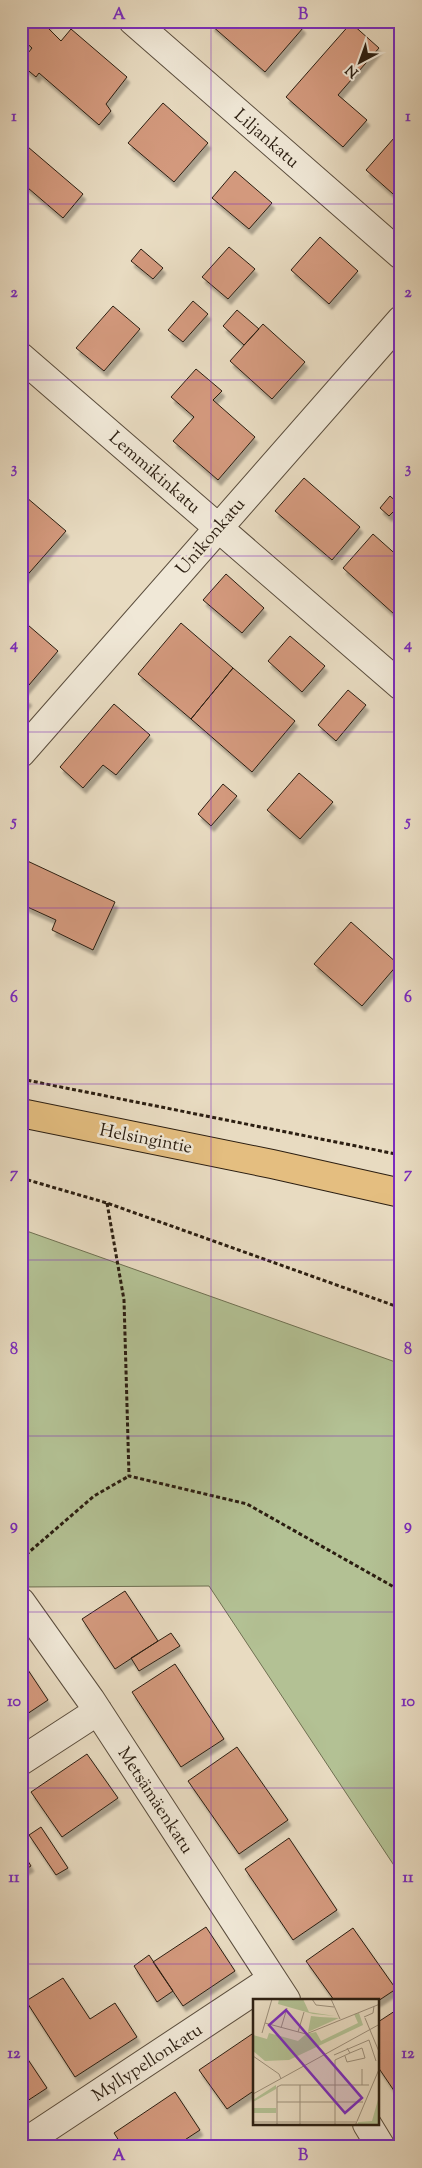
<svg xmlns="http://www.w3.org/2000/svg" width="422" height="2168" font-family="'Sorts Mill Goudy',serif">
	<style>
		.green { fill: #b3c194; stroke: #6f7052 }
		.building { fill: #d3997d; stroke: #2b1e11; filter: url(#shadow) }
		.lines { fill: none; stroke-linecap: round; stroke-linejoin: round }
		.minor-casing { stroke: #5a4d3d; stroke-width: 30 }
		.primary-casing { stroke: #2b1e11; stroke-width: 30 }
		.path { stroke: #2b1e11; stroke-width: 3; stroke-dasharray: 4 2.5; stroke-linecap: butt }
		.minor { stroke: #f0e8d7; stroke-width: 28 }
		.primary { stroke: #e4be80; stroke-width: 28 }
		.grid { fill: none; stroke: #7b2cbf; stroke-width: 1; stroke-opacity: 0.55 }
		.labels { text-anchor: middle; stroke-width: 5; stroke-linejoin: round; paint-order: stroke }
		.street-label { font-size: 18px; fill: #2b1e11; stroke: #f0e8d7 }
		.inset-road { fill: none; stroke: #9c8f7b; stroke-width: 1 }
		.view { fill: #7b2cbf; fill-opacity: 0.15; stroke: #7b2cbf; stroke-width: 2.5 }
		.inset-edge { fill: none; stroke: #2b1e11; stroke-width: 2.5 }
		.neatline { fill: none; stroke: #7b2cbf; stroke-width: 2 }
		.grid-label { font-size: 16px; text-anchor: middle; font-weight: bold; fill: #7b2cbf }
	</style>
	<defs>
		<filter id="shadow"><feDropShadow dx="3" dy="5.5" stdDeviation="1" flood-color="#0004"/></filter>
	</defs>
	<rect width="100%" height="100%" fill="#e8dbc1"/>
	<filter id="stains"><feTurbulence type="fractalNoise" baseFrequency=".004" numOctaves="4"/><feColorMatrix values="0 0 0 0 .2 0 0 0 0 .09 0 0 0 0 .02 0 0 0 .5 -.17"/></filter>
	<radialGradient id="worn" r=".72"><stop offset=".6" stop-color="#630" stop-opacity="0"/><stop offset="1" stop-color="#630" stop-opacity=".3"/></radialGradient>
	<path class="green" d="M21,1229L401,1364V1876L209,1586L21,1587Z"/>
	<path class="building" d="M32,21H50L46,26L61,41L71,29L127,77L106,104L111,111L99,125L39,73L36,77L24,67L28,62L24,58L32,48L21,38V34Z
		M215,21H296L303,28L265,72L211,25Z
		M351,23L379,48L338,95L367,120L343,147L286,97Z
		M163,103L208,143L174,182L128,143Z
		M401,130V201L366,170Z
		M28,147L83,194L63,218L21,182V156Z
		M235,171L272,203L249,229L212,198Z
		M320,237L358,271L329,304L291,270Z
		M229,247L255,269L228,299L202,277Z
		M141,249L163,268L153,279L131,261Z
		M193,301L208,314L183,342L168,330Z
		M113,306L140,329L104,371L76,348Z
		M237,310L259,329L244,345L223,326Z
		M263,324L305,362L272,399L230,361Z
		M196,369L222,391L213,400L255,437L218,480L173,441L194,417L171,397Z
		M304,478L360,527L332,560L275,511Z
		M390,496L400,505L389,516L380,508Z
		M26,497L66,531L23,580L21,579V503Z
		M373,534L401,559V606L394,614L343,568Z
		M226,574L264,608L242,633L203,600Z
		M21,619L58,651L23,692L21,690Z
		M181,623L233,668L191,719L138,674Z
		M290,636L325,666L302,692L268,661Z
		M233,668L295,721L252,772L191,719Z
		M348,690L366,705L336,741L318,725Z
		M21,694L29,700L21,709Z
		M114,704L150,735L116,775L103,765L83,788L60,767Z
		M299,773L333,802L300,839L267,810Z
		M223,784L237,796L211,826L198,814Z
		M21,858L115,902L93,950L52,930L56,920L21,904Z
		M351,922L398,964L362,1006L314,964Z
		M125,1591L158,1641L115,1669L82,1619Z
		M171,1633L180,1646L139,1671L131,1658Z
		M24,1664L48,1700L21,1718V1667Z
		M175,1664L224,1739L181,1767L132,1692Z
		M237,1747L288,1820L239,1854L188,1781Z
		M87,1754L118,1798L62,1837L31,1792Z
		M41,1827L68,1868L56,1875L29,1835Z
		M289,1838L337,1910L293,1940L245,1869Z
		M21,1850L31,1866L21,1872Z
		M206,1927L235,1971L183,2006L153,1962Z
		M353,1928L396,1989L378,2001L334,2000L306,1961Z
		M149,1955L173,1991L157,2002L134,1966Z
		M63,1978L90,2019L115,2003L137,2037L75,2077L26,2001Z
		M401,2007V2101L378,2067V2022Z
		M255,2032V2090L227,2109L199,2070Z
		M21,2049L47,2088L21,2105Z
		M175,2092L200,2130L174,2147H123L114,2133Z"/>
	<g class="lines">
		<defs>
			<path id="minor" d="M133,21L401,255
				M21,357L401,686
				M21,753L401,320
				M21,1602L90,1699L286,2000
				M21,1761L98,1711
				M367,2124L381,2147
				M21,2145L272,1979"/>
			<path id="primary" d="M21,1113L272,1164L401,1193"/>
		</defs>
		<use href="#minor" class="minor-casing"/>
		<use href="#primary" class="primary-casing"/>
		<path class="path" d="M21,1079L401,1155
			M21,1178L107,1203L401,1308
			M107,1203L124,1300L129,1476L247,1504L401,1591
			M21,1559L94,1496L129,1476"/>
		<use href="#minor" class="minor"/>
		<use href="#primary" class="primary"/>
	</g>
	<path class="grid" d="M211,21V2147M21,204H401M21,380H401M21,556H401M21,732H401M21,908H401M21,1084H401M21,1260H401M21,1436H401M21,1612H401M21,1788H401M21,1964H401"/>
	<g class="labels">
		<g class="street-label">
			<text transform="translate(267 138) rotate(41)" y="6">Liljankatu</text>
			<text transform="translate(155 472) rotate(41)" y="6">Lemmikinkatu</text>
			<text transform="translate(210 536) rotate(-49)" y="6">Unikonkatu</text>
			<text transform="translate(146 1138) rotate(11)" y="6">Helsingintie</text>
			<text transform="translate(156 1800) rotate(57)" y="6">Metsämäenkatu</text>
			<text transform="translate(147 2062) rotate(-33)" y="6">Myllypellonkatu</text>
		</g>
	</g>
	<g transform="translate(253 1999)">
		<rect width="126" height="126" fill="#e8dbc1"/>
		<path d="M26,0H50L56,13L82,17L60,15L25,5ZM106,14L110,26L36,61L12,62L0,52V36L14,40L16,34L45,42L53,35L63,33L68,42L105,24L101,15ZM58,17L67,18L86,19L55,33ZM23,86V90L0,103L1,109H23V114H0V101ZM126,97V126L104,127L105,123L119,122Z" fill="#b3c194"/>
		<path class="inset-road" d="M59,0L63,6L81,8M78,0L87,20M111,18L120,14L121,7M112,19L127,55M12,24L53,35L127,5M28,29L34,9M45,33L51,13M9,34L19,0M81,56L116,41L123,62M0,57L26,75L28,80M92,57L94,63L112,59L109,49L97,54M28,86H116M47,86V127M109,86V70M0,95L127,25M24,103H110M0,123H103M24,127V88L28,86M82,127V61L97,54L94,49M102,127L127,68"/>
		<path class="view" d="M33,11L109,99L92,114L16,26Z"/>
		<rect width="126" height="126" class="inset-edge"/>
	</g>
	<rect width="422" height="2168" fill="none" stroke="#e8dbc1" stroke-width="55"/>
	<g transform="translate(360 62) rotate(221)" stroke="#f0e8d7" stroke-width="4" paint-order="stroke">
	<path d="M0-4L9 19L0 12L-9 19Z" fill="#2b1e11"/>
	<text y="-8" font-size="14" font-weight="bold" text-anchor="middle" fill="#2b1e11">N</text>
	</g>
	<rect x="28" y="28" width="366" height="2112" class="neatline"/>
	<g class="grid-label">
		<text x="119" y="19">A</text>
		<text x="303" y="19">B</text>
		<text x="14" y="121">1</text>
		<text x="408" y="121">1</text>
		<text x="14" y="297">2</text>
		<text x="408" y="297">2</text>
		<text x="14" y="473">3</text>
		<text x="408" y="473">3</text>
		<text x="14" y="649">4</text>
		<text x="408" y="649">4</text>
		<text x="14" y="826">5</text>
		<text x="408" y="826">5</text>
		<text x="14" y="1002">6</text>
		<text x="408" y="1002">6</text>
		<text x="14" y="1178">7</text>
		<text x="408" y="1178">7</text>
		<text x="14" y="1354">8</text>
		<text x="408" y="1354">8</text>
		<text x="14" y="1530">9</text>
		<text x="408" y="1530">9</text>
		<text x="14" y="1706">10</text>
		<text x="408" y="1706">10</text>
		<text x="14" y="1882">11</text>
		<text x="408" y="1882">11</text>
		<text x="14" y="2058">12</text>
		<text x="408" y="2058">12</text>
		<text x="119" y="2160">A</text>
		<text x="303" y="2160">B</text>
	</g>
	<rect width="100%" height="100%" filter="url(#stains)"/>
	<rect width="100%" height="100%" fill="url(#worn)"/>
</svg>
